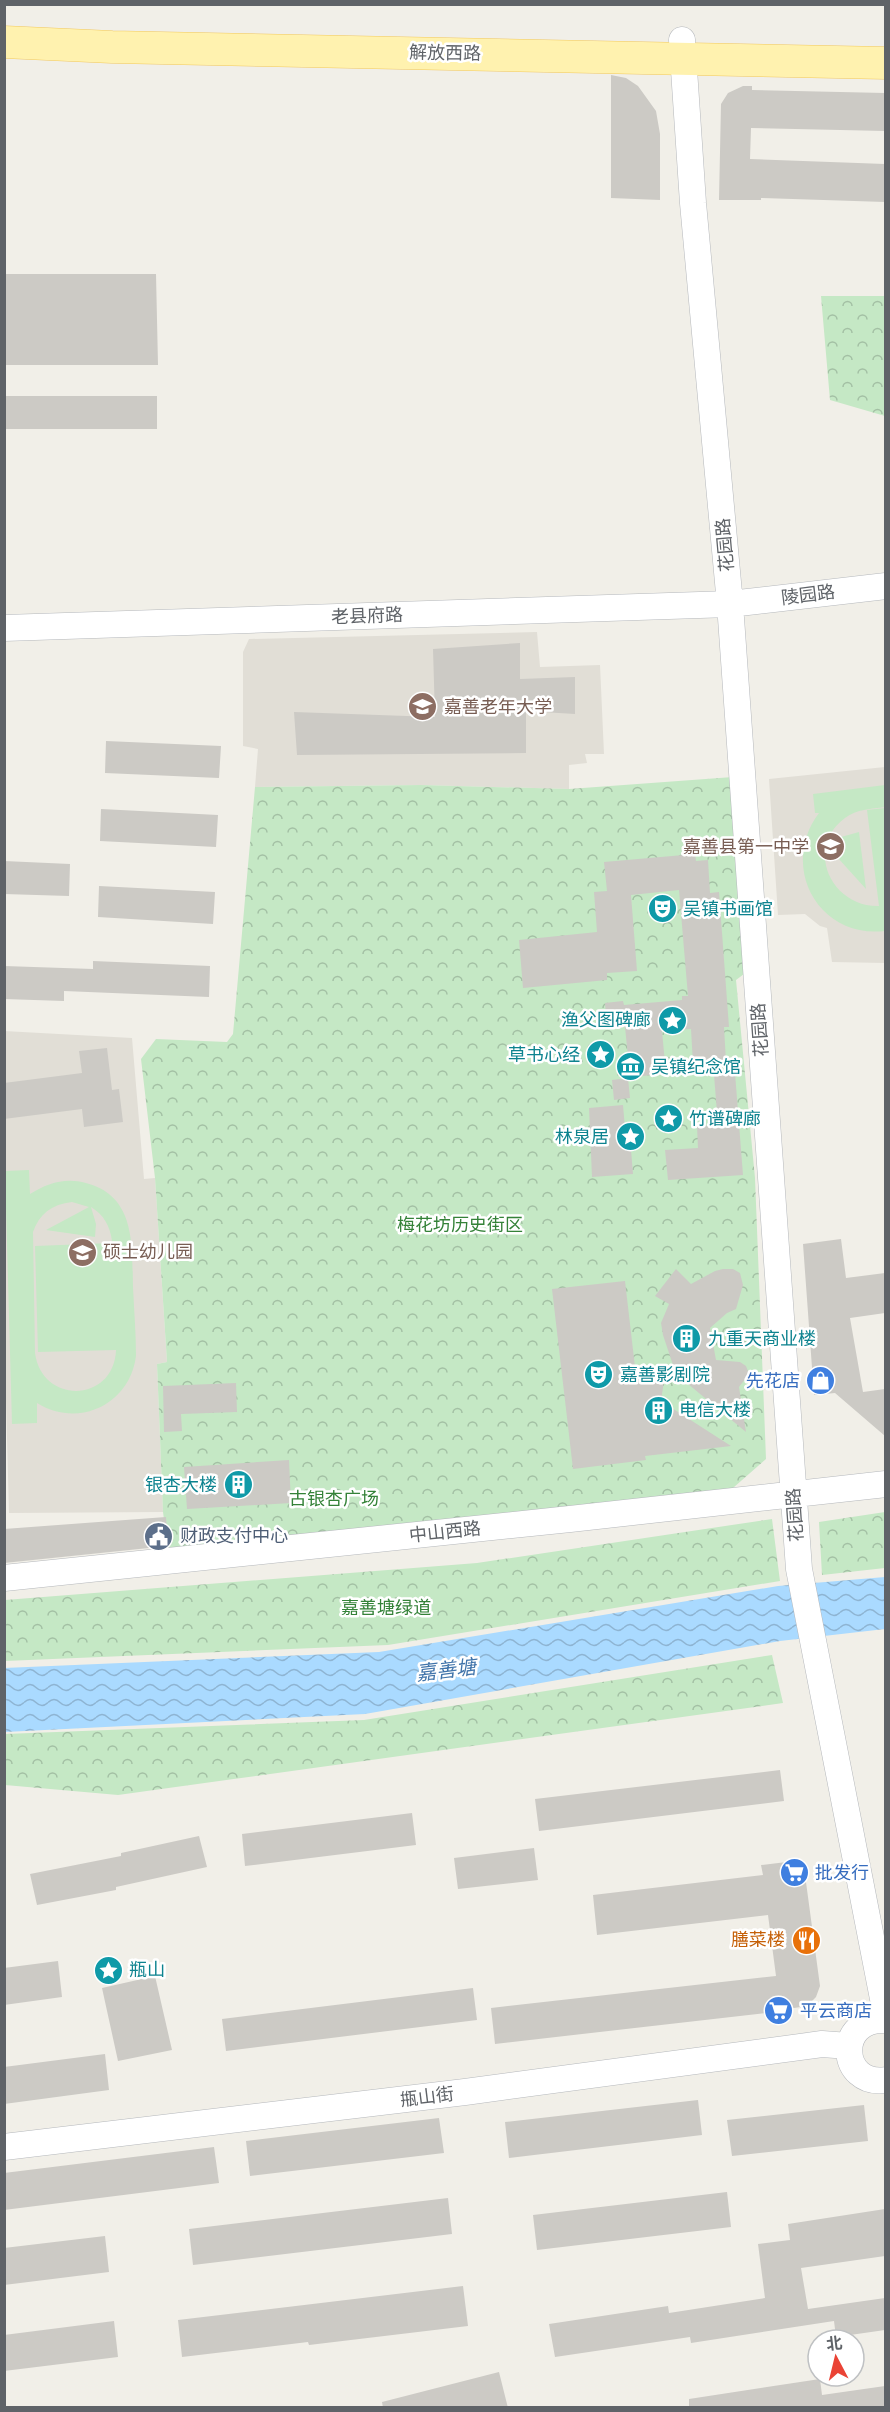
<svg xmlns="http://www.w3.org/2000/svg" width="890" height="2412" font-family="Lato,'Noto Sans SC',sans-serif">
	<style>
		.education { fill: #e1ded6 }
		.park { fill: url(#park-crowns) }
		.pitch { fill: #c5e8c5; fill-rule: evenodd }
		.water { fill: url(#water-waves) }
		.building { fill: #cccac5 }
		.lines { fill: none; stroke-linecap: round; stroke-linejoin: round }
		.minor-casing { stroke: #b5b8bc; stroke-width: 27 }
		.major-casing { stroke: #f2c960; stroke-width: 33 }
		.minor { stroke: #fff; stroke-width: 26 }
		.major { stroke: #fff2af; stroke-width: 32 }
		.labels { text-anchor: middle; stroke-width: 5; stroke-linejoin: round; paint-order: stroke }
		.street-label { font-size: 18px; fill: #5f6368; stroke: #fff }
		.education-label { font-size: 18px; fill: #785e54; stroke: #fff; text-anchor: start }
		.culture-label { font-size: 18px; fill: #0d838f; stroke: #fff; text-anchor: start }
		.park-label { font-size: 18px; fill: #348238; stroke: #fff }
		.shop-label { font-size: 18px; fill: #366cbe; stroke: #fff; text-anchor: start }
		.service-label { font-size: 18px; fill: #4e5e75; stroke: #fff; text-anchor: start }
		.food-label { font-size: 18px; fill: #c56008; stroke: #fff; text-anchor: end }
		.water-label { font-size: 20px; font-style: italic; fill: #4174aa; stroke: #fff }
	</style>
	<defs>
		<pattern id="park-crowns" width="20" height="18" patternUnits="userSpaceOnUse" patternTransform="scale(1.5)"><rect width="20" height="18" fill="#c5e8c5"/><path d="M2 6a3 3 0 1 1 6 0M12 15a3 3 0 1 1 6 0" fill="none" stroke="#a3c0a4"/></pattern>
		<pattern id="water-waves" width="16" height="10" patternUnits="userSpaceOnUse" patternTransform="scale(1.5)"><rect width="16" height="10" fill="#aadaff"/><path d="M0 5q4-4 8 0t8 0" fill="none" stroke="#8eb4d2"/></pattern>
	</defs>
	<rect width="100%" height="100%" fill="#f1efe8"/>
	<path class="education" d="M537,632L540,667L600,665L604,754H585L587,763L569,765V789L421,785L255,787L258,749L243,746V652L249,639Z
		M885,767V963L832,962L827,928L820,926L805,914L778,915L769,779Z
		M4,1031L132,1038L144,1179L155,1178L167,1362L157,1364L163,1512L9,1513L4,1326Z"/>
	<path class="park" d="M821,296H885V416L830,400Z
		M733,777L744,974L736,980L755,1178L766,1459L725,1495L169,1556L163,1512L157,1364L167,1362L155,1178L141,1059L156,1039L227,1042L233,1034L255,787L421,785L569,789Z
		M885,1512V1568L822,1575L819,1522Z
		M772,1519L780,1581L388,1645L5,1661V1600L477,1563Z
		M772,1655L783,1703L118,1795L5,1785V1734L364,1720Z"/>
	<path class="pitch" d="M885,785V807C871,809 857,809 845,818C804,848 831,907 879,906L867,810L885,808V931C818,939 779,866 819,813H815L813,794Z
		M859,832L866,889L828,847L841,837Z
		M29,1170L30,1194C47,1183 66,1177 86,1183C136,1196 132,1245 133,1287C134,1310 136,1333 136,1356C130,1404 79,1429 37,1403V1423L12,1424L5,1171ZM72,1202L89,1207L46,1230L95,1237L96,1224L91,1207C104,1215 110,1226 112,1241V1243L35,1246L38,1352L116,1350C114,1403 42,1405 35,1353L33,1232C39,1214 52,1204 72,1202Z"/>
	<path class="water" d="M885,1577V1629L780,1641L365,1714L5,1732L4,1668L379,1652L778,1586Z"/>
	<path class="building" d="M611,75L626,78L638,86L656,111L660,134V200L611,198Z
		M743,86H752V90L885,93V131L751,128L750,159L885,164V202L761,198V200H719L721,104L728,93Z
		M4,274H156L158,365H4Z
		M4,396H157V429H4Z
		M520,643V679L575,677V714L526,711V753L297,755L294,712L435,717L433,649Z
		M106,741L221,746L219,778L105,773Z
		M101,809L218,815L216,847L100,841Z
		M695,854L696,861L708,860L710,893L719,892L729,1027H724L726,1062L693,1064L691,1029L662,1031L666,1074L630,1077L625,1027L607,1028L605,1003L623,1001L624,1005L682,1000V996H688L679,890L631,895L637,971L607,973V980L523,988L519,940L597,932L594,892L607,891L604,862Z
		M4,861L70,864L69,896L4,894Z
		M99,886L215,892L213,924L98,917Z
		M93,961L210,966L209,997L64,991V1001L4,999V966L93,969Z
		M107,1048L112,1090L119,1089L123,1122L84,1127L82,1109L4,1119V1083L82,1073L79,1051Z
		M735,1073L743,1175L668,1180L665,1150L698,1148L697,1126L718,1125L714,1075Z
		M628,1078L630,1098L614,1100L612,1080Z
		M623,1105L627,1151L631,1150L633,1174L592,1177L589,1108Z
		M841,1239L846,1278L885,1273V1313L850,1318L863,1392L885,1389V1436L835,1393L814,1395L803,1244Z
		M676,1269L691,1284L715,1271L723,1269H733L740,1273L743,1285L736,1309L727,1313L710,1328L716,1360L740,1362L746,1366L749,1374L739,1387L746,1432L676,1374L663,1335L661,1323L669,1304L655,1296Z
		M625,1281L635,1367L641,1366L644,1383L664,1381L661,1401L731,1446L645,1456L646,1460L573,1469L552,1289Z
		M236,1383L237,1412L181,1414L182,1431L164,1432L163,1386Z
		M289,1460L291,1503L187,1509L184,1467Z
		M166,1517L168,1546L4,1563V1529Z
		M780,1770L784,1801L539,1831L535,1799Z
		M412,1813L416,1845L245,1866L242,1834Z
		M199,1836L207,1867L116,1887V1890L37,1905L30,1874L121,1856V1853Z
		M534,1848L538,1880L458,1889L454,1858Z
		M803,1860L820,1986L816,1997L807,2006L794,2008L773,2004L774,2012L495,2044L491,2008L776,1976L768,1915L597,1935L593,1895L763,1875L761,1865Z
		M58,1961L62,1997L4,2005V1968Z
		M155,1976L172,2050L118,2061L102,1988Z
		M473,1988L477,2020L226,2051L222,2019Z
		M105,2054L109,2090L4,2104V2067Z
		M698,2100L702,2135L509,2158L505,2122Z
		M864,2105L868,2141L732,2156L727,2120Z
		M439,2118L444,2153L250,2176L246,2141Z
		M214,2147L219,2183L4,2210V2173Z
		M727,2192L731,2227L537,2250L533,2215Z
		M448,2198L452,2234L193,2265L189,2229Z
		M885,2209V2256L801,2268L808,2309L885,2298V2330L836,2337L834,2321L691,2343L690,2337L555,2357L549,2324L668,2306L669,2313L765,2298L758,2244L790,2240L788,2224Z
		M105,2236L109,2272L4,2285V2248Z
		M463,2286L468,2326L309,2345L308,2342L182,2357L178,2320Z
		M114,2321L118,2357L4,2371V2335Z
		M499,2372L508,2408H383L382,2402Z
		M820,2379L822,2395L885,2386V2408H689V2399Z"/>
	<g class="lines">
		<defs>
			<path id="minor" d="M682,40L693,203L730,604L799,1569L886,2014
				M4,628L730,604L886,586
				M4,1578L570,1519L886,1484
				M886,2020C835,2017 839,2087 886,2080
				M4,2147L465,2092L822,2044L849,2046"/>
			<path id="major" d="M4,42L112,47L886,63"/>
		</defs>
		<use href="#minor" class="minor-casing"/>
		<use href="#major" class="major-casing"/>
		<use href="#minor" class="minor"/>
		<use href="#major" class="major"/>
	</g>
	<defs>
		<symbol id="university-disc" viewBox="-11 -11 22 22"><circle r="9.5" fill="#8d6e63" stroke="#fff"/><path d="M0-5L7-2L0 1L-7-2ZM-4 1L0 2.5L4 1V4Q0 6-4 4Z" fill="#fff"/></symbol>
		<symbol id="school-disc" viewBox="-11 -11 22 22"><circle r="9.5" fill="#8d6e63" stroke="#fff"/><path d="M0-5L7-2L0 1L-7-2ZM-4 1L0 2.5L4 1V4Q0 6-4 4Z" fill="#fff"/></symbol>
		<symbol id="theatre-disc" viewBox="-11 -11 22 22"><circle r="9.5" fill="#0f9aa8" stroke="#fff"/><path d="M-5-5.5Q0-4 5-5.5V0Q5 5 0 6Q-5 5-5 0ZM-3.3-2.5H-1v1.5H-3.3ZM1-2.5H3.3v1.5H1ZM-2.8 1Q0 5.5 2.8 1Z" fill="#fff"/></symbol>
		<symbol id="sight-disc" viewBox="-11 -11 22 22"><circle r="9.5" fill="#0f9aa8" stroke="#fff"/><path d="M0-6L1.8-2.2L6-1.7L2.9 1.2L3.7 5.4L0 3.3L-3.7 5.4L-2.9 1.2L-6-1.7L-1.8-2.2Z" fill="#fff"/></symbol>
		<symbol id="museum-disc" viewBox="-11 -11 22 22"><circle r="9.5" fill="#0f9aa8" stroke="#fff"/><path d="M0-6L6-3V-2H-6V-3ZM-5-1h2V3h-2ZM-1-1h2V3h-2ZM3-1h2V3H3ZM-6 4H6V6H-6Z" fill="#fff"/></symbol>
		<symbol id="building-disc" viewBox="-11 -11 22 22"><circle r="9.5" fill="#0f9aa8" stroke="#fff"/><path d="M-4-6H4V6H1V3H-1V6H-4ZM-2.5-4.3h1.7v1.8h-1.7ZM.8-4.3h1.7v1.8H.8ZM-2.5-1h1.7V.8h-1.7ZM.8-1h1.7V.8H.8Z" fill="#fff"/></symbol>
		<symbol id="shop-disc" viewBox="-11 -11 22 22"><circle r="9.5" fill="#3f7fe0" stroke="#fff"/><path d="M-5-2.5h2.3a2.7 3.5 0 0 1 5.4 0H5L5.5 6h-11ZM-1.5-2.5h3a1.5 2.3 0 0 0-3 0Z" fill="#fff"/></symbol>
		<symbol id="civic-disc" viewBox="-11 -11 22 22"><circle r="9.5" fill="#5c6f8a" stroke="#fff"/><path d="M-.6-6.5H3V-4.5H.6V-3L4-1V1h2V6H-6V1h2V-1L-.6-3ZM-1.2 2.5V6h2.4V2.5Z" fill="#fff"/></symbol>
		<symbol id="supermarket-disc" viewBox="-11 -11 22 22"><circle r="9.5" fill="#3f7fe0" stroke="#fff"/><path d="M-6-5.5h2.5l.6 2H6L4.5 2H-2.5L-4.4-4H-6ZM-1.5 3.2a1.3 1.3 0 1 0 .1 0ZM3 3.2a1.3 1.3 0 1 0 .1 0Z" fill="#fff"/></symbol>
		<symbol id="restaurant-disc" viewBox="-11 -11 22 22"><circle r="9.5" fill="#e8710a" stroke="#fff"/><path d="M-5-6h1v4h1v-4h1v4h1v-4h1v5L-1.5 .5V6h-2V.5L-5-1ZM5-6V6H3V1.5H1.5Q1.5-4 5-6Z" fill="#fff"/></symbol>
	</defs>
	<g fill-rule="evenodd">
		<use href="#university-disc" x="406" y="690" width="33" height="33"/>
		<use href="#school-disc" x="814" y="830" width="33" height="33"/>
		<use href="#theatre-disc" x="646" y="892" width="33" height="33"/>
		<use href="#sight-disc" x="656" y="1004" width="33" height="33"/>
		<use href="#sight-disc" x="584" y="1038" width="33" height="33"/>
		<use href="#museum-disc" x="614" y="1050" width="33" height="33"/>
		<use href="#sight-disc" x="652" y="1102" width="33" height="33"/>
		<use href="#sight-disc" x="614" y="1120" width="33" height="33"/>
		<use href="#school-disc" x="66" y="1236" width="33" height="33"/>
		<use href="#building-disc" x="670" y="1322" width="33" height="33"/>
		<use href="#theatre-disc" x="582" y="1358" width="33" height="33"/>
		<use href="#shop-disc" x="804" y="1364" width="33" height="33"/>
		<use href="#building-disc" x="642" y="1394" width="33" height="33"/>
		<use href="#building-disc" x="222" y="1468" width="33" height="33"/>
		<use href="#civic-disc" x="142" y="1520" width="33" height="33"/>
		<use href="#supermarket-disc" x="778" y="1856" width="33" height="33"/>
		<use href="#restaurant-disc" x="790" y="1924" width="33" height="33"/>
		<use href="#sight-disc" x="92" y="1954" width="33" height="33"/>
		<use href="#supermarket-disc" x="762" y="1994" width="33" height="33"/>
	</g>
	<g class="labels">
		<g class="street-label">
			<text transform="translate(445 53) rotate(1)" y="6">解放西路</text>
			<text transform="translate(725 545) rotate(-95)" y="6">花园路</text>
			<text transform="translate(808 595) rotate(-7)" y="6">陵园路</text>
			<text transform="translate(367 616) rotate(-2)" y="6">老县府路</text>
			<text transform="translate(760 1030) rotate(-94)" y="6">花园路</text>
			<text transform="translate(795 1515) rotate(-94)" y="6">花园路</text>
			<text transform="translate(445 1532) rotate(-6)" y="6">中山西路</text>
			<text transform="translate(427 2097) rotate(-7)" y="6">甁山街</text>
		</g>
		<g class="education-label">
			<text x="444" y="713">嘉善老年大学</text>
			<text x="809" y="853" text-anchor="end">嘉善县第一中学</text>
			<text x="103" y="1258">硕士幼儿园</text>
		</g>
		<g class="culture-label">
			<text x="683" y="915">吴镇书画馆</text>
			<text x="651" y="1026" text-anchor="end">渔父图碑廊</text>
			<text x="580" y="1061" text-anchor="end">草书心经</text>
			<text x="651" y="1073">吴镇纪念馆</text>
			<text x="689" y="1125">竹谱碑廊</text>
			<text x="609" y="1143" text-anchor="end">林泉居</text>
			<text x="708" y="1345">九重天商业楼</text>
			<text x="620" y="1381">嘉善影剧院</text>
			<text x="679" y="1416">电信大楼</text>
			<text x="217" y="1491" text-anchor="end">银杏大楼</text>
			<text x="129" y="1976">瓶山</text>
		</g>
		<g class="park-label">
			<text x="460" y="1231">梅花坊历史街区</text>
			<text x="334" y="1505">古银杏广场</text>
			<text x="386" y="1614">嘉善塘绿道</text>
		</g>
		<g class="shop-label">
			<text x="800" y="1387" text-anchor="end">先花店</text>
			<text x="815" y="1879">批发行</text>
			<text x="800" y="2017">平云商店</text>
		</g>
		<g class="service-label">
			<text x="180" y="1542">财政支付中心</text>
		</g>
		<g class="food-label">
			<text x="785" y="1946">膳菜楼</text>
		</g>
		<g class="water-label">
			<text transform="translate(446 1670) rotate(-7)" y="7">嘉善塘</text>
		</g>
	</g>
	<rect width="890" height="2412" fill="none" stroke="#5f6368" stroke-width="12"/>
	<g transform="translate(836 2358) rotate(353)"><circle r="28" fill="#ffffff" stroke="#bfc1c3" stroke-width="1.5"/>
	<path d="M0-4.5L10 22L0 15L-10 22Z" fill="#ea4335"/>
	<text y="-9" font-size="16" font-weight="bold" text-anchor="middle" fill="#5f6368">北</text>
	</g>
</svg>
